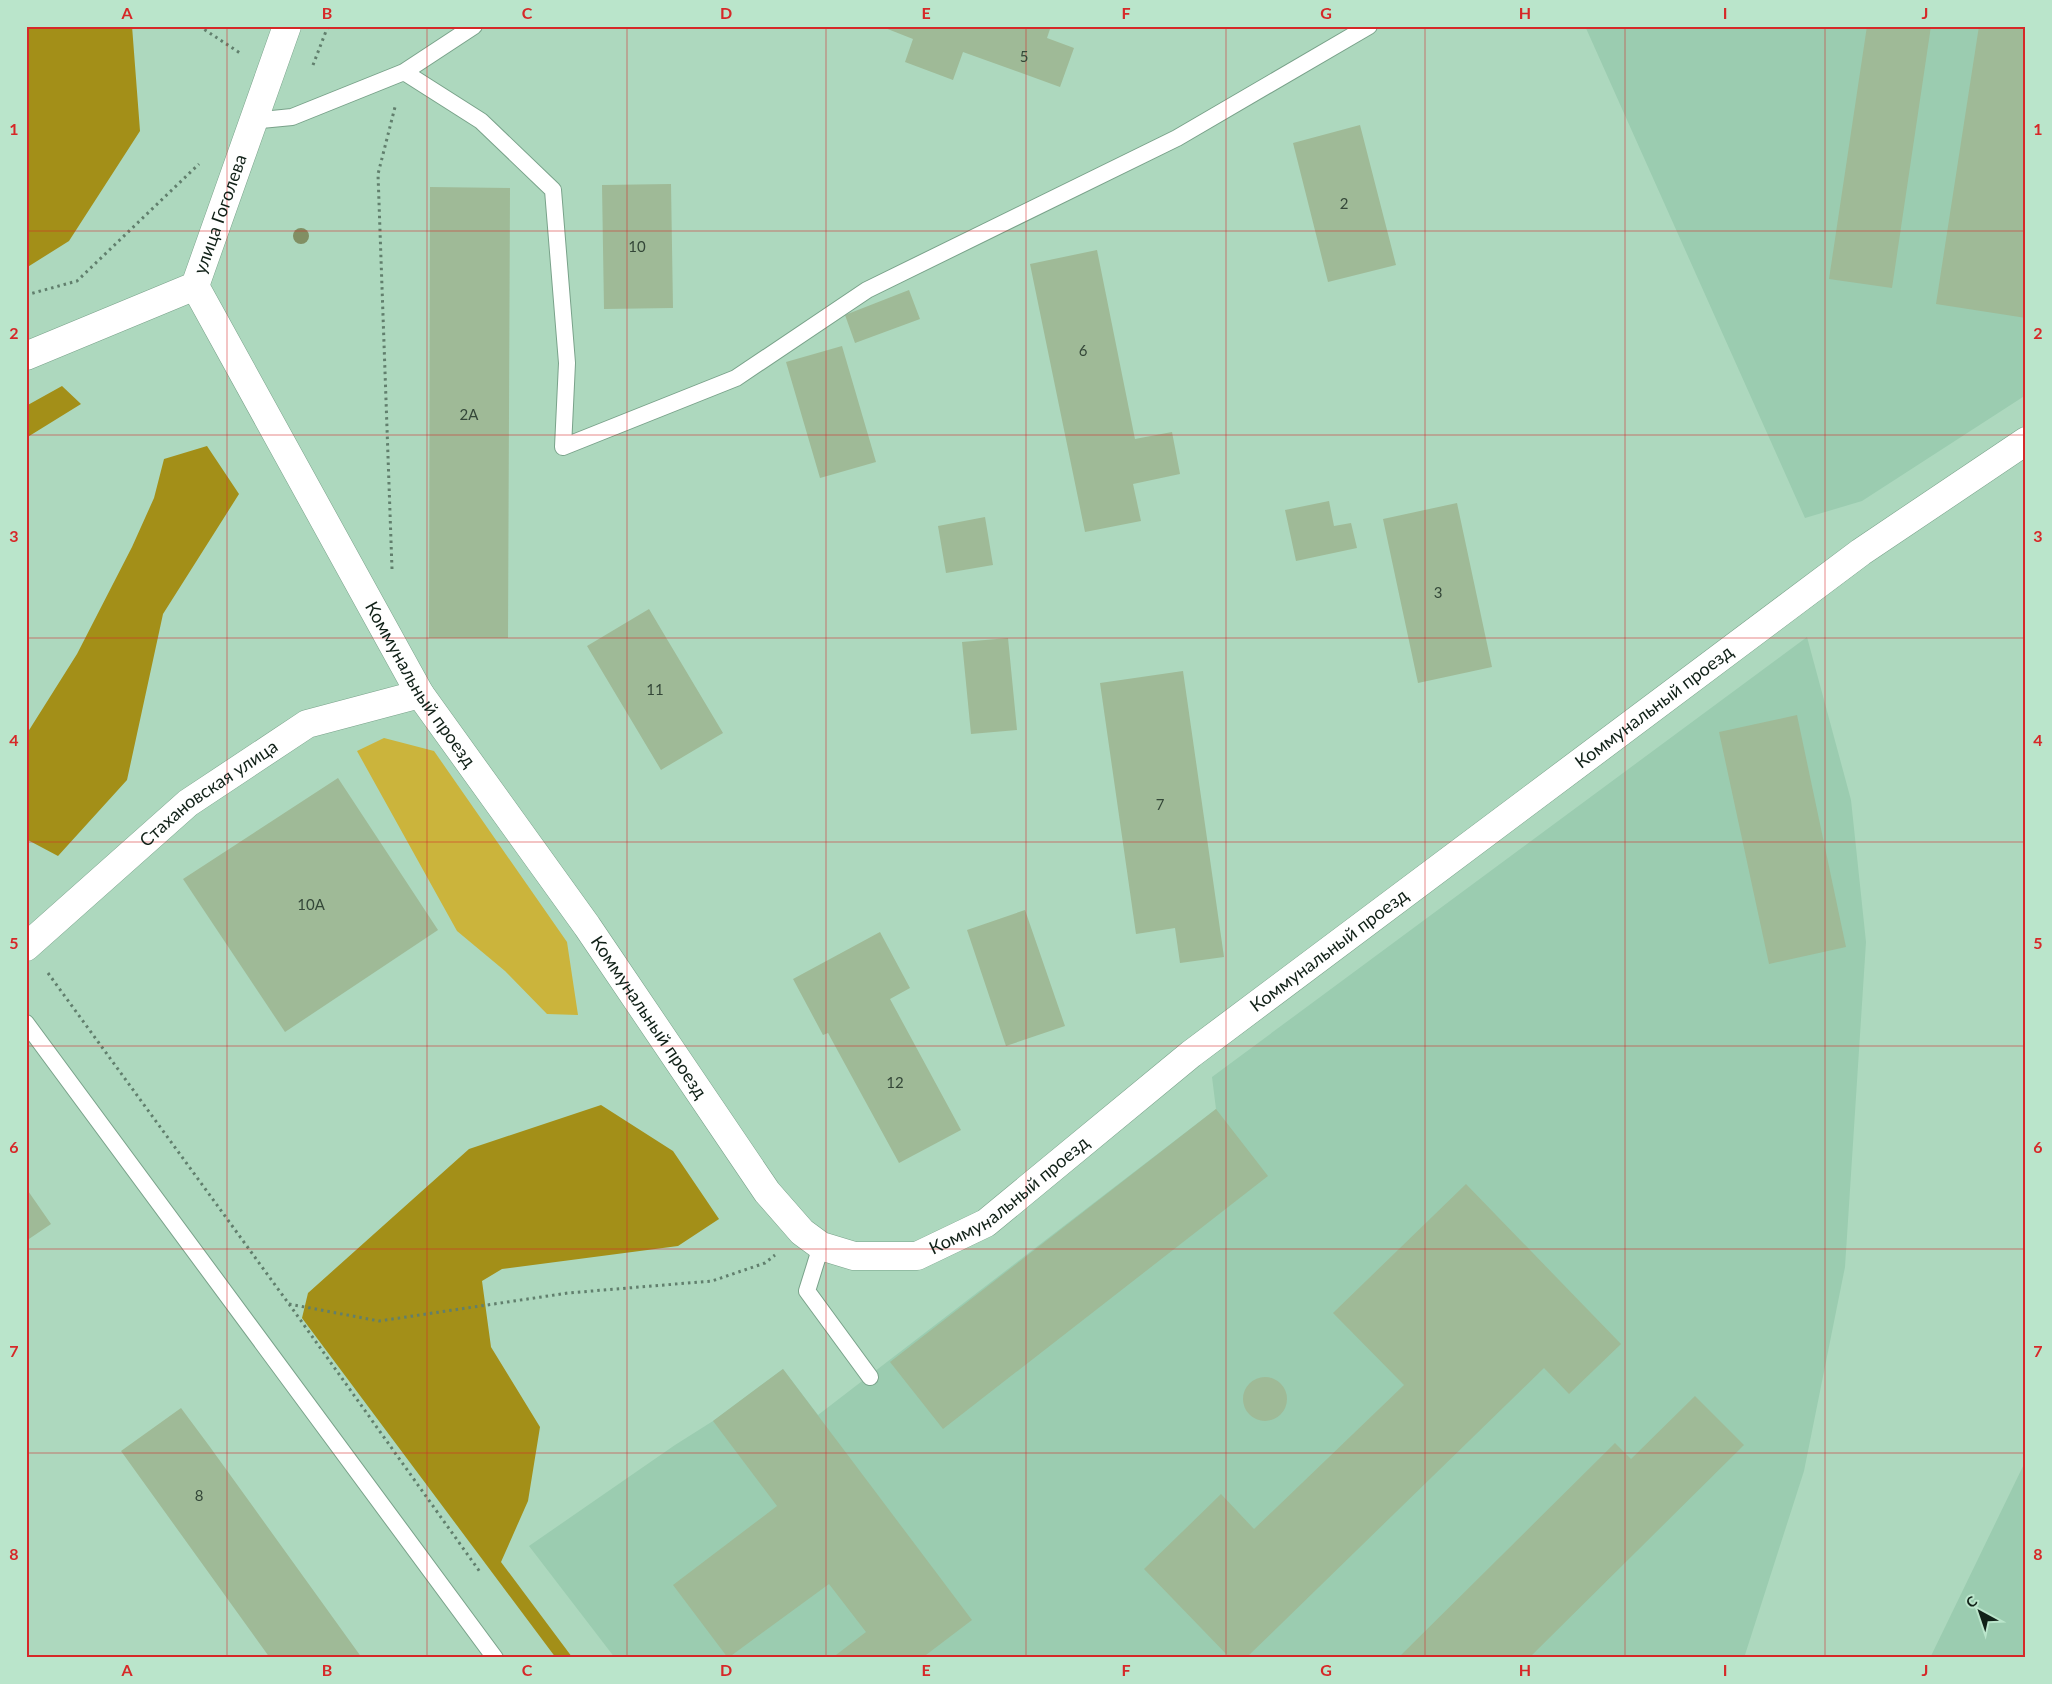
<svg xmlns="http://www.w3.org/2000/svg" width="2052" height="1684" font-family="Lato,sans-serif">
	<style>
		.built { fill: #9bccb0 }
		.green { fill: #cbb43c }
		.forest { fill: #a38f18 }
		.building { fill: #9fba97 }
		.lines { fill: none; stroke-linecap: round; stroke-linejoin: round }
		.service-casing { stroke: #79a28a; stroke-width: 18 }
		.minor-casing { stroke: #79a28a; stroke-width: 29 }
		.path { stroke: #617f6d; stroke-width: 3; stroke-dasharray: 2.5 4; stroke-linecap: butt }
		.service { stroke: #fff; stroke-width: 16 }
		.minor { stroke: #fff; stroke-width: 28 }
		.tree { fill: #818f64 }
		.grid { fill: none; stroke: #d62828; stroke-width: 1; stroke-opacity: 0.55 }
		.labels { text-anchor: middle; stroke-width: 5; stroke-linejoin: round; paint-order: stroke }
		.number-label { font-size: 15px; fill: #344738 }
		.street-label { font-size: 18px; fill: #112118; stroke: #bae5cb }
		.neatline { fill: none; stroke: #d62828; stroke-width: 2 }
		.grid-label { font-size: 16px; text-anchor: middle; font-weight: bold; fill: #d62828 }
	</style>
	<rect width="100%" height="100%" fill="#add8be"/>
	<path class="built" d="M1585,26H2026V395L1862,501L1805,518Z
		M1807,637L1851,800L1866,942L1845,1267L1804,1471L1744,1658H615L529,1546L675,1445L713,1421L783,1369L818,1415L1216,1109L1212,1077Z
		M2026,1460V1658H1930Z"/>
	<path class="green" d="M384,738L434,751L567,942L578,1015L547,1014L505,971L457,931L357,751Z"/>
	<path class="forest" d="M26,26H132L140,131L69,241L26,268Z
		M62,386L81,404L26,438V406Z
		M207,446L239,494L163,614L127,780L58,856L26,839V735L77,654L132,547L154,498L164,459Z
		M601,1105L673,1151L719,1219L678,1246L502,1269L482,1281L491,1347L540,1427L528,1501L501,1562L572,1657L556,1658L302,1318L308,1293L469,1149Z"/>
	<path class="building" d="M880,26H1051L1047,38L1074,48L1060,87L963,52L953,80L905,62L913,39Z
		M1867,26H1931L1892,288L1829,279Z
		M1979,26H2026V318L1936,304Z
		M1360,125L1396,265L1328,282L1293,143Z
		M671,184L673,308L604,309L602,185Z
		M430,187L510,188L508,638H429Z
		M1097,250L1135,439L1172,432L1180,474L1133,484L1141,521L1085,532L1030,264Z
		M909,290L920,319L855,343L845,315Z
		M842,346L876,462L820,478L786,362Z
		M1329,501L1334,526L1351,523L1357,548L1296,561L1285,510Z
		M1457,503L1492,667L1418,683L1383,519Z
		M985,517L993,565L946,573L938,526Z
		M649,609L723,733L661,770L587,646Z
		M1008,638L1017,730L971,734L962,642Z
		M1183,671L1224,957L1180,963L1175,928L1136,934L1100,683Z
		M1797,715L1846,947L1769,964L1719,732Z
		M338,778L438,930L285,1032L183,879Z
		M1025,910L1065,1026L1006,1046L967,930Z
		M880,932L910,988L890,999L961,1130L899,1163L828,1033L823,1035L793,979Z
		M1216,1109L1268,1176L943,1429L890,1362Z
		M1466,1184L1621,1344L1569,1394L1544,1368L1246,1658H1230L1144,1569L1221,1494L1254,1529L1404,1385L1333,1313Z
		M26,1188L51,1224L26,1241Z
		M783,1369L972,1620L922,1658H832L866,1632L829,1584L728,1658L673,1585L777,1506L713,1421Z
		M1243 1399a22 22 0 1 1 44 0a22 22 0 1 1-44 0Z
		M1695,1396L1744,1445L1529,1658H1398L1615,1443L1631,1459Z
		M181,1408L210,1447L362,1658H270L121,1451Z"/>
	<g class="lines">
		<defs>
			<path id="service" d="M404,72L474,26
				M252,121L292,117L404,72L481,121L553,190L567,363L563,447L736,378L867,290L1177,138L1369,26
				M26,1023L495,1658
				M821,1246L807,1291L870,1377"/>
			<g id="minor">
				<path id="s1" d="M195,286L420,694L587,926L767,1192L802,1232L821,1246L854,1256H917L986,1223L1191,1054L1861,552L2026,441"/>
				<path id="s2" d="M26,356L195,286L287,26"/>
				<path id="s3" d="M26,947L188,803L307,724L420,694"/>
			</g>
		</defs>
		<use href="#service" class="service-casing"/>
		<use href="#minor" class="minor-casing"/>
		<path class="path" d="M199,26L240,53
			M313,65L328,26
			M26,295L77,281L199,164
			M392,569L378,174L395,107
			M48,973L289,1304L480,1572
			M289,1304L379,1321L568,1293L712,1281L765,1263L775,1255"/>
		<use href="#service" class="service"/>
		<use href="#minor" class="minor"/>
	</g>
	<circle class="tree" cx="301" cy="236" r="8"/>
	<path class="grid" d="M227,26V1658M427,26V1658M627,26V1658M826,26V1658M1026,26V1658M1226,26V1658M1425,26V1658M1625,26V1658M1825,26V1658M26,231H2026M26,435H2026M26,638H2026M26,842H2026M26,1046H2026M26,1249H2026M26,1453H2026"/>
	<g class="labels">
		<g class="number-label">
			<text x="1024" y="62">5</text>
			<text x="1344" y="209">2</text>
			<text x="637" y="252">10</text>
			<text x="1083" y="356">6</text>
			<text x="469" y="420">2А</text>
			<text x="1438" y="598">3</text>
			<text x="655" y="695">11</text>
			<text x="1160" y="810">7</text>
			<text x="311" y="910">10А</text>
			<text x="895" y="1088">12</text>
			<text x="199" y="1501">8</text>
		</g>
		<g class="street-label">
			<text dy="6" stroke="none"><textPath href="#s2" startOffset="259">улица Гоголева</textPath></text>
			<text dy="6" stroke="none"><textPath href="#s1" startOffset="458">Коммунальный проезд</textPath></text>
			<text dy="6" stroke="none"><textPath href="#s1" startOffset="2168">Коммунальный проезд</textPath></text>
			<text dy="6" stroke="none"><textPath href="#s3" startOffset="239">Стахановская улица</textPath></text>
			<text dy="6" stroke="none"><textPath href="#s1" startOffset="1762">Коммунальный проезд</textPath></text>
			<text dy="6" stroke="none"><textPath href="#s1" startOffset="862">Коммунальный проезд</textPath></text>
			<text dy="6" stroke="none"><textPath href="#s1" startOffset="1358">Коммунальный проезд</textPath></text>
		</g>
	</g>
	<rect width="2052" height="1684" fill="none" stroke="#bae5cb" stroke-width="55"/>
	<g transform="translate(1980 1612) rotate(320)" stroke="#bae5cb" stroke-width="4" paint-order="stroke">
	<path d="M0-4L9 19L0 12L-9 19Z" fill="#112118"/>
	<text y="-8" font-size="14" font-weight="bold" text-anchor="middle" fill="#112118">С</text>
	</g>
	<rect x="28" y="28" width="1996" height="1628" class="neatline"/>
	<g class="grid-label">
		<text x="127" y="19">A</text>
		<text x="327" y="19">B</text>
		<text x="527" y="19">C</text>
		<text x="726" y="19">D</text>
		<text x="926" y="19">E</text>
		<text x="1126" y="19">F</text>
		<text x="1326" y="19">G</text>
		<text x="1525" y="19">H</text>
		<text x="1725" y="19">I</text>
		<text x="1925" y="19">J</text>
		<text x="14" y="135">1</text>
		<text x="2038" y="135">1</text>
		<text x="14" y="339">2</text>
		<text x="2038" y="339">2</text>
		<text x="14" y="542">3</text>
		<text x="2038" y="542">3</text>
		<text x="14" y="746">4</text>
		<text x="2038" y="746">4</text>
		<text x="14" y="949">5</text>
		<text x="2038" y="949">5</text>
		<text x="14" y="1153">6</text>
		<text x="2038" y="1153">6</text>
		<text x="14" y="1357">7</text>
		<text x="2038" y="1357">7</text>
		<text x="14" y="1560">8</text>
		<text x="2038" y="1560">8</text>
		<text x="127" y="1676">A</text>
		<text x="327" y="1676">B</text>
		<text x="527" y="1676">C</text>
		<text x="726" y="1676">D</text>
		<text x="926" y="1676">E</text>
		<text x="1126" y="1676">F</text>
		<text x="1326" y="1676">G</text>
		<text x="1525" y="1676">H</text>
		<text x="1725" y="1676">I</text>
		<text x="1925" y="1676">J</text>
	</g>
</svg>
